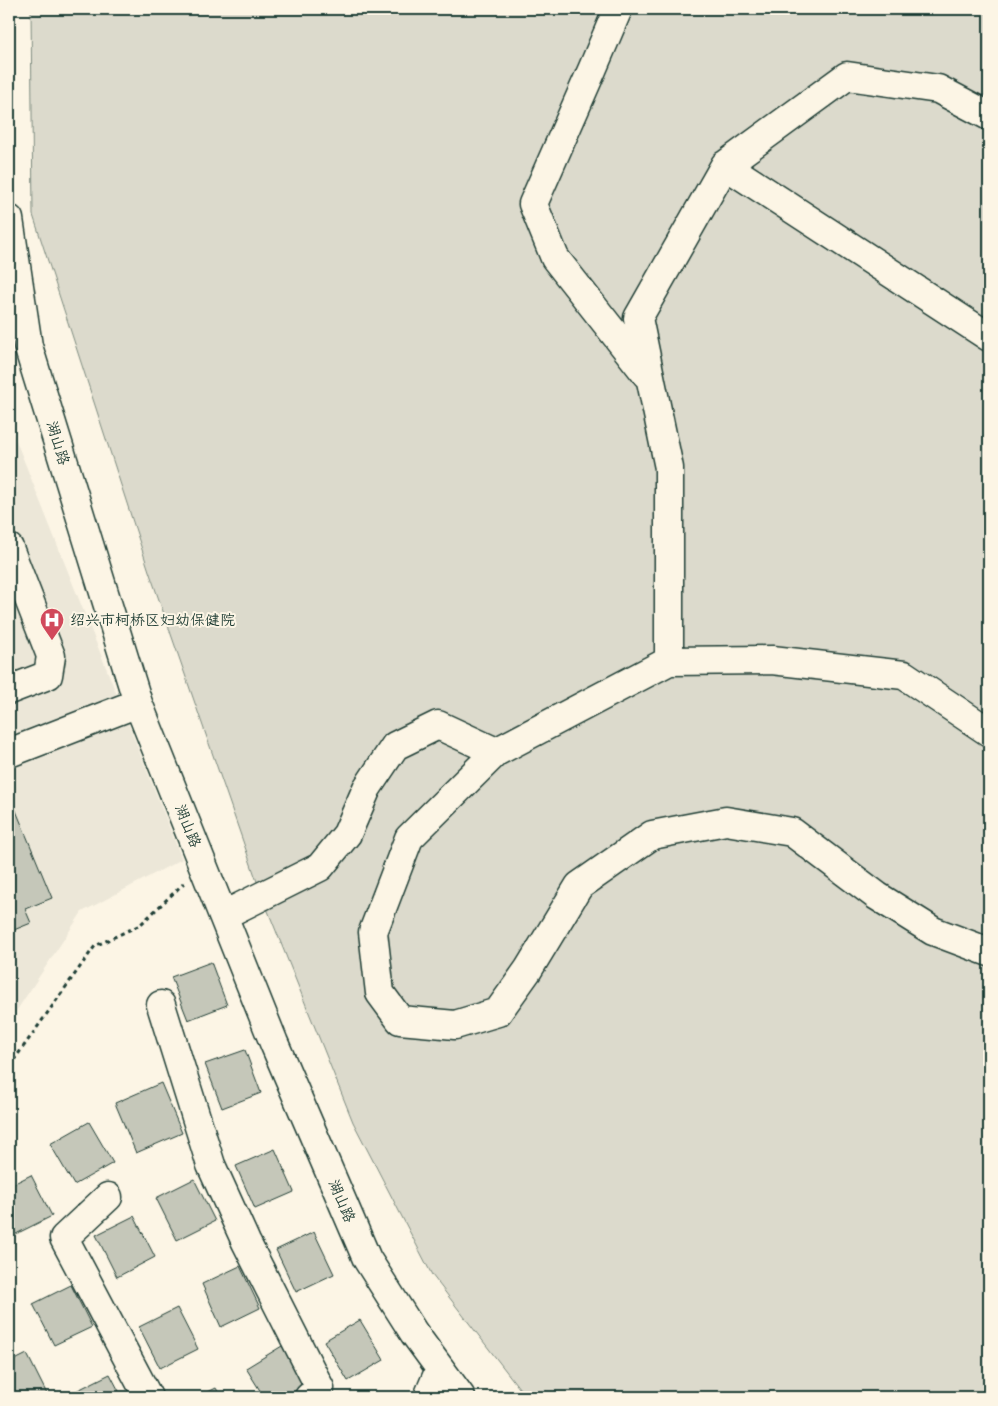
<svg xmlns="http://www.w3.org/2000/svg" width="998" height="1406" font-family="Itim,'LXGW WenKai TC',sans-serif">
	<style>
		.built { fill: #ece7d8 }
		.green { fill: #dcdacc; stroke: #7e8c80 }
		.building { fill: #c5c7b9; stroke: #1f3d34 }
		.lines { fill: none; stroke-linecap: round; stroke-linejoin: round }
		.minor-casing { stroke: #1f3d34; stroke-width: 31 }
		.path { stroke: #1f3d34; stroke-width: 3; stroke-dasharray: 4 4; stroke-linecap: butt }
		.minor { stroke: #fcf5e5; stroke-width: 28 }
		.labels { text-anchor: middle; stroke-width: 4; stroke-linejoin: round; paint-order: stroke }
		.street-label { font-size: 15px; fill: #1f3d34; stroke: #fcf5e5 }
		.poi-label { font-size: 15px; fill: #1f3d34; stroke: #fcf5e5; text-anchor: start }
	</style>
	<rect width="100%" height="100%" fill="#fcf5e5"/>
	<filter id="ink" filterUnits="userSpaceOnUse"><feTurbulence type="fractalNoise" baseFrequency=".02" numOctaves="2"/><feDisplacementMap in="SourceGraphic" scale="10" xChannelSelector="R" yChannelSelector="G"/><feConvolveMatrix kernelMatrix="1 2 1 2 8 2 1 2 1" color-interpolation-filters="sRGB"/></filter>
	<g filter="url(#ink)">
		<path class="built" d="M9,423L182,859L82,912L9,1022Z"/>
		<path class="green" d="M31,9H989V1397H526L432,1275L353,1122L262,896L149,571L33,215Z"/>
		<path class="building" d="M12,801L52,898L25,909L31,923L9,932V802Z
			M211,962L227,1005L188,1020L171,977Z
			M245,1050L261,1093L222,1108L205,1064Z
			M161,1083L182,1133L136,1153L115,1103Z
			M89,1122L113,1163L74,1185L50,1144Z
			M275,1149L294,1192L255,1209L236,1166Z
			M31,1175L52,1216L14,1235L9,1224V1186Z
			M194,1179L215,1221L177,1240L156,1198Z
			M134,1216L155,1257L117,1277L96,1235Z
			M314,1232L334,1274L296,1292L276,1250Z
			M240,1266L260,1308L221,1327L202,1284Z
			M71,1285L92,1327L54,1345L33,1304Z
			M177,1308L198,1349L160,1368L139,1327Z
			M360,1320L384,1360L348,1381L324,1341Z
			M282,1346L307,1386L288,1397H264L246,1368Z
			M27,1354L48,1396L45,1397H9V1363Z
			M110,1374L122,1397H74L72,1393Z
			M216,1388L221,1397H198Z"/>
		<g class="lines">
			<defs>
				<path id="minor" d="M618,9L592,70L533,204L555,258L647,375
					M725,165L989,337
					M9,219L28,346L138,703L274,1043L367,1259L414,1333L461,1397
					M9,548L51,656L48,675L9,690
					M669,661V468L638,318L725,165L847,76L938,89L989,116
					M989,732L904,675L772,660L669,661L496,752L409,838L373,932L380,993L400,1020L455,1025L498,1012L528,970L579,886L652,835L726,821L792,832L877,896L933,931L989,952
					M9,753L138,703
					M224,915L320,867L347,834L367,788L395,746L438,725L496,752
					M161,1005L211,1165L246,1242L320,1388L309,1397
					M108,1197L64,1238L148,1397
					M428,1397L440,1369"/>
			</defs>
			<use href="#minor" class="minor-casing"/>
			<path class="path" d="M9,1067L95,946L140,925L184,883"/>
			<use href="#minor" class="minor"/>
		</g>
	</g>
	<defs>
		<symbol id="hospital-pin" viewBox="-11 -11 22 30"><path d="M0 17L-7.5 6A9.5 9.5 0 1 1 7.5 6Z" fill="#d1495b" stroke="#fcf5e5"/><path d="M-5-5h3v3.5h4V-5h3V5h-3V1.5h-4V5h-3Z" fill="#fff"/></symbol>
	</defs>
	<g fill-rule="evenodd">
		<use href="#hospital-pin" x="38" y="606" width="28" height="38"/>
	</g>
	<g class="labels">
		<g class="street-label">
			<text transform="translate(58 443) rotate(73)" y="5">湖山路</text>
			<text transform="translate(188 826) rotate(68)" y="5">湖山路</text>
			<text transform="translate(342 1201) rotate(67)" y="5">湖山路</text>
		</g>
		<g class="poi-label">
			<text x="70" y="625">绍兴市柯桥区妇幼保健院</text>
		</g>
	</g>
	<rect width="998" height="1406" fill="none" stroke="#fcf5e5" stroke-width="30"/>
	<rect x="15" y="15" width="968" height="1376" fill="none" stroke="#1f3d34" stroke-width="2" filter="url(#ink)"/>
</svg>
